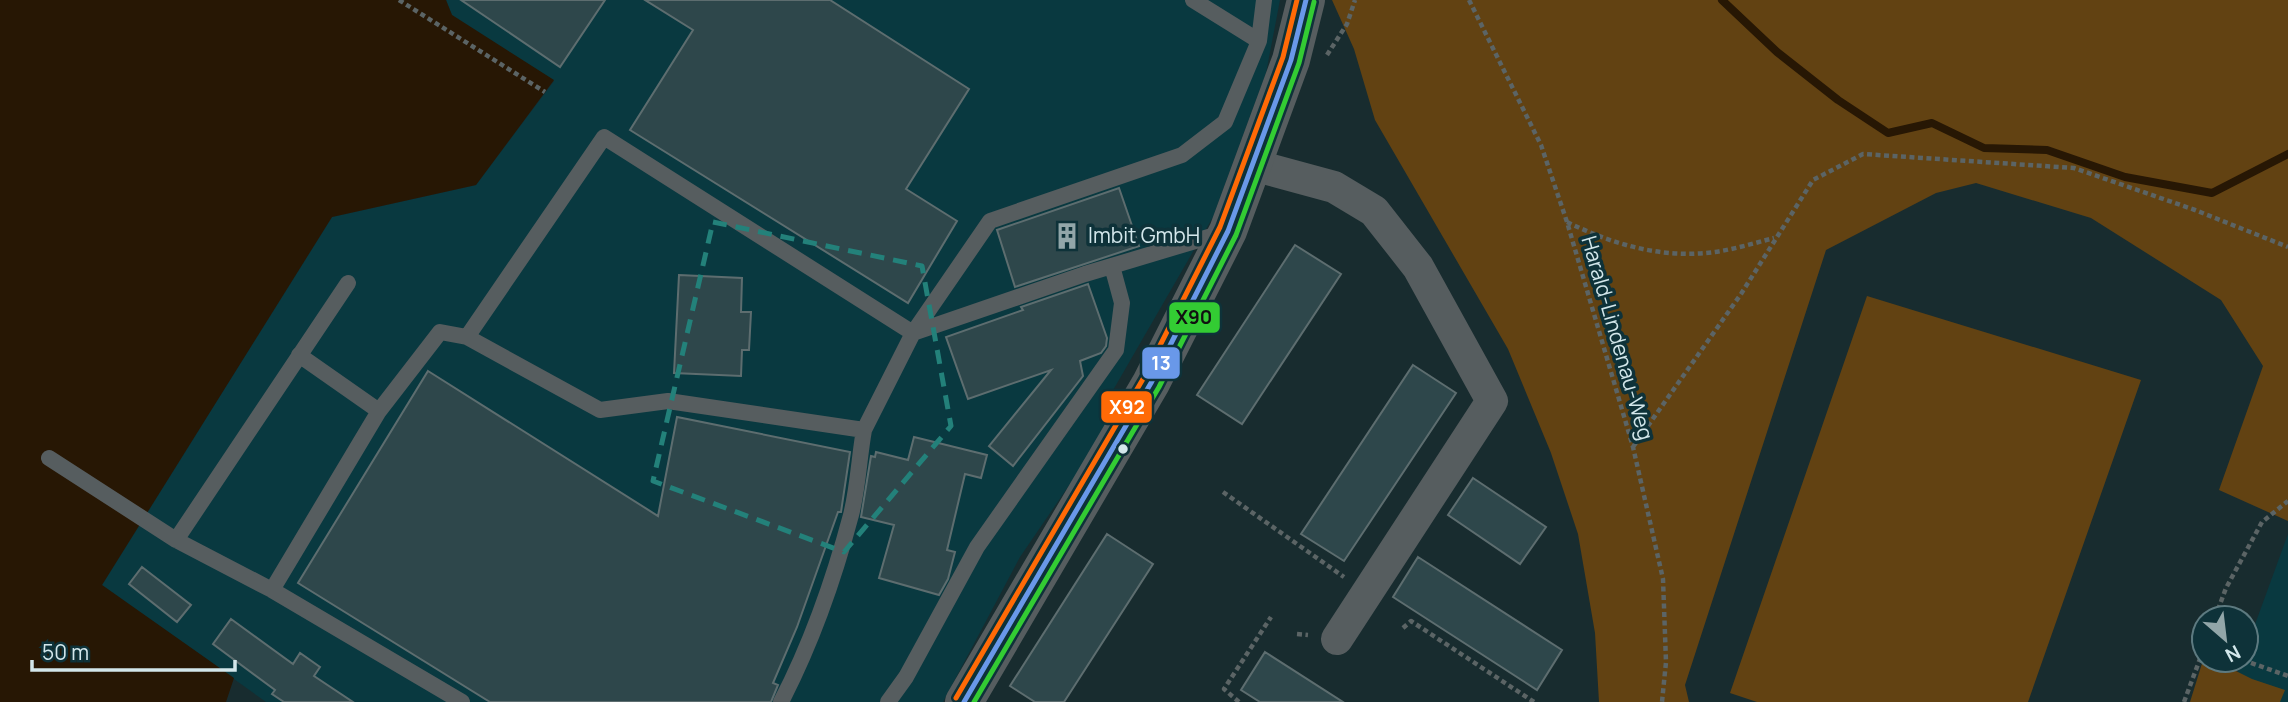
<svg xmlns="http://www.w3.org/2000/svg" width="2288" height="702" font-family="Manrope,sans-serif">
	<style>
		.built { fill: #093940 }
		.green { fill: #624212 }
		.water { fill: #271704 }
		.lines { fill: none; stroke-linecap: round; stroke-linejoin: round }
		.stream { stroke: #271704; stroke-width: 8 }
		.building { fill: #2e474b; stroke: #5d6d6f; stroke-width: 2 }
		.path { stroke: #5b6465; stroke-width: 4.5; stroke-dasharray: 5 3.5; stroke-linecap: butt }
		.service { stroke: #565d5f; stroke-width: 16 }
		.minor { stroke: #565d5f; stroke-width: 32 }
		.tertiary { stroke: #565d5f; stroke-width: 38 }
		.bus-1-casing { stroke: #0e3239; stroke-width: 10 }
		.bus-2-casing { stroke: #0e3239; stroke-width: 10 }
		.bus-3-casing { stroke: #0e3239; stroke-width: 10 }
		.bus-1 { stroke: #6998e9; stroke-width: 5 }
		.bus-2 { stroke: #3c3; stroke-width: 5 }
		.bus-3 { stroke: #ff6a06; stroke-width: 5 }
		.marked { fill: none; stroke: #23817a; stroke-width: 5; stroke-dasharray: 14 9; stroke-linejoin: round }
		.bus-dot { fill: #d3e7eb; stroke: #0e3239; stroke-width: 2.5 }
		.labels { text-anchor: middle; stroke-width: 7; stroke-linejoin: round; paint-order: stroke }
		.poi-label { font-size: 21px; fill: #d3e7eb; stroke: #0e3239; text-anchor: start }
		.street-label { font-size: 21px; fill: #d3e7eb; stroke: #0e3239 }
		.line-badge { stroke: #0e3239; stroke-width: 2.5 }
		.badge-label { font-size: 19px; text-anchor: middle; font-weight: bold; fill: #fff }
		.pale-badge-label { font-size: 19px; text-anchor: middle; font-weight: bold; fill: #111 }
	</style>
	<rect width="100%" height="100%" fill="#182c2f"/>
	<path class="built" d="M446,0H1280L1266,73L1213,217L1112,392L1126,402L1020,557L943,702H266L102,585L332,217L476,185L554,81L452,15Z
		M2288,534V702H2227L2242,660H2246V649Z"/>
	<path class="green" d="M1332,0H2288V521L2219,490L2263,366L2221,300L2091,218L1976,183L1936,193L1826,250L1685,685L1689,702H1599L1595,633L1578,534L1551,453L1508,349L1375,120L1354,49Z
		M1867,296L2141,380L2028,702H1757L1730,693Z
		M2204,657V660H2214L2252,679L2285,690L2280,702H2190Z"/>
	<path class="water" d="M0,0H446L452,15L554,80L476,185L332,217L102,585L234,678L226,702H0Z"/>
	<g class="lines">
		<path class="stream" d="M1722,0L1777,52L1838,100L1888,133L1932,123L1984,148L2047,150L2125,177L2212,193L2288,154"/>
	</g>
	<path class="building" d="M461,0H605L560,67Z
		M645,0H830L969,89L906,189L957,221L908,303L630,130L693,30Z
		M1119,188L1139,246L1015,287L997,230Z
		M1295,245L1341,274L1242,424L1197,395Z
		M679,275L742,278L741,312H751L749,350H742L741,376L674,373Z
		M1088,284L1107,338L1106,346L1101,353L1080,361L1083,376L1013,466L989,446L1051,370L968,399L946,337L1023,310L1021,307Z
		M1413,365L1456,393L1344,561L1301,534Z
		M428,371L658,516L677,417L850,452L841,512H838L797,627L773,683L778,685L771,702H490L298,583Z
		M914,437L987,455L981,478L965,474L947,550L955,552L948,579L939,595L879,578L894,525L861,517L871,456L875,457L876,452L908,460Z
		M1473,478L1546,527L1520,564L1448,515Z
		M1107,534L1153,564L1064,702H1035L1010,686Z
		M1418,557L1562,650L1537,690L1393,597Z
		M142,567L191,605L177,622L129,584Z
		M231,619L293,664L300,653L320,667L314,676L353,702H284L272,694L275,690L213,644Z
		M1265,652L1343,702H1260L1241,690Z"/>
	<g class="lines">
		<path class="path" d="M399,0L545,92
			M1469,0L1541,145L1567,222L1633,447L1663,579L1666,662L1662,702
			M1327,55L1347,24L1355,0
			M1567,222C1614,245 1663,259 1715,252C1735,249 1755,243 1774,238
			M1633,447L1741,294L1813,180L1863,154L2074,168L2195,210L2288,247
			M1223,492L1344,577
			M2215,618L2226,588L2262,522L2288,501
			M1403,628L1411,621L1534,702
			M1297,634L1308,635
			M2243,660L2288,676
			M1239,702L1224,689L1271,617
			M2184,702L2204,648"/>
		<path class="service" d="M1193,0L1259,41
			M348,283L176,540L272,590L462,702
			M467,337L604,137L913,333L990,221L1182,155L1225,122L1259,41L1264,0
			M379,411L440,332L467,337L600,410L668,401L864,430L913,333L1085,274L1222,233
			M49,458L176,540
			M272,590L379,411L299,355
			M781,702C811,644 834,579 851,515C858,488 859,458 864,430
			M888,702L906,677L977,547L1116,350L1122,303L1112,266"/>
		<path class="minor" d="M1253,165L1334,187L1374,211L1418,267L1492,401L1337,639"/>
		<path class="tertiary" d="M964,702L1151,383L1228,231L1291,60L1306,0"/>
		<defs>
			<path id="bus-1" d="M964,702L1151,383L1228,231L1291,60L1306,0"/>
			<path id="bus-2" d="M974,702L1159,387L1236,235L1299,63L1314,2"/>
			<path id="bus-3" d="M956,698L1143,379L1220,227L1283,57L1297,0"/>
		</defs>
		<use href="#bus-1" class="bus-1-casing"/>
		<use href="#bus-2" class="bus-2-casing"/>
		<use href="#bus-3" class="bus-3-casing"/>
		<use href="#bus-1" class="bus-1"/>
		<use href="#bus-2" class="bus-2"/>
		<use href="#bus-3" class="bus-3"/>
	</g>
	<path class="marked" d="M713,222L922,266L951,426L844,552L653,481Z"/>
	<defs>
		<symbol id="building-bare" viewBox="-9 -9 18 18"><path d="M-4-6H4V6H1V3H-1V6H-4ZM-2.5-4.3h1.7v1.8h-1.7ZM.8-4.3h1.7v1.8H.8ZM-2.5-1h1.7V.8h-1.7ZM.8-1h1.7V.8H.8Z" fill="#92a6a9" stroke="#0e3239" stroke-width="2.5" paint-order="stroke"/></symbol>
	</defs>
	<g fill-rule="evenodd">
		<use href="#building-bare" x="1048" y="217" width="38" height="38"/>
	</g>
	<circle class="bus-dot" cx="1123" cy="449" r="6"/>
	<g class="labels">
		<g class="poi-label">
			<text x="1088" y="243">lmbit GmbH</text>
		</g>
		<g class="street-label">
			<text transform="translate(1617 338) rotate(74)" y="7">Harald-Lindenau-Weg</text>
		</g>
	</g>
	<g class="line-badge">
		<rect x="1168" y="301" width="53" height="33" rx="7" fill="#3c3"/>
		<rect x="1141" y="346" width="40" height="34" rx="7" fill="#6998e9"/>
		<rect x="1100" y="390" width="53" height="34" rx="7" fill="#ff6a06"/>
	</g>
	<g class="badge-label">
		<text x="1161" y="370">13</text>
		<text x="1127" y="414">X92</text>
	</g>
	<g class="pale-badge-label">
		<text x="1194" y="324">X90</text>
	</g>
	<g transform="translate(2225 639) rotate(152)"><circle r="33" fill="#0e3239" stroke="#5d7a80" stroke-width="2"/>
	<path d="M0-5L12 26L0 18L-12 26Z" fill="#92a6a9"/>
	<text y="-10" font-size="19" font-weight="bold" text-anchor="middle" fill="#d3e7eb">N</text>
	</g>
	<path d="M32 660v10h203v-10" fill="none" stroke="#d3e7eb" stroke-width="3.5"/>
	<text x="42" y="660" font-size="21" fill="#d3e7eb" stroke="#0e3239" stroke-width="5" paint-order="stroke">50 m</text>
</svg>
